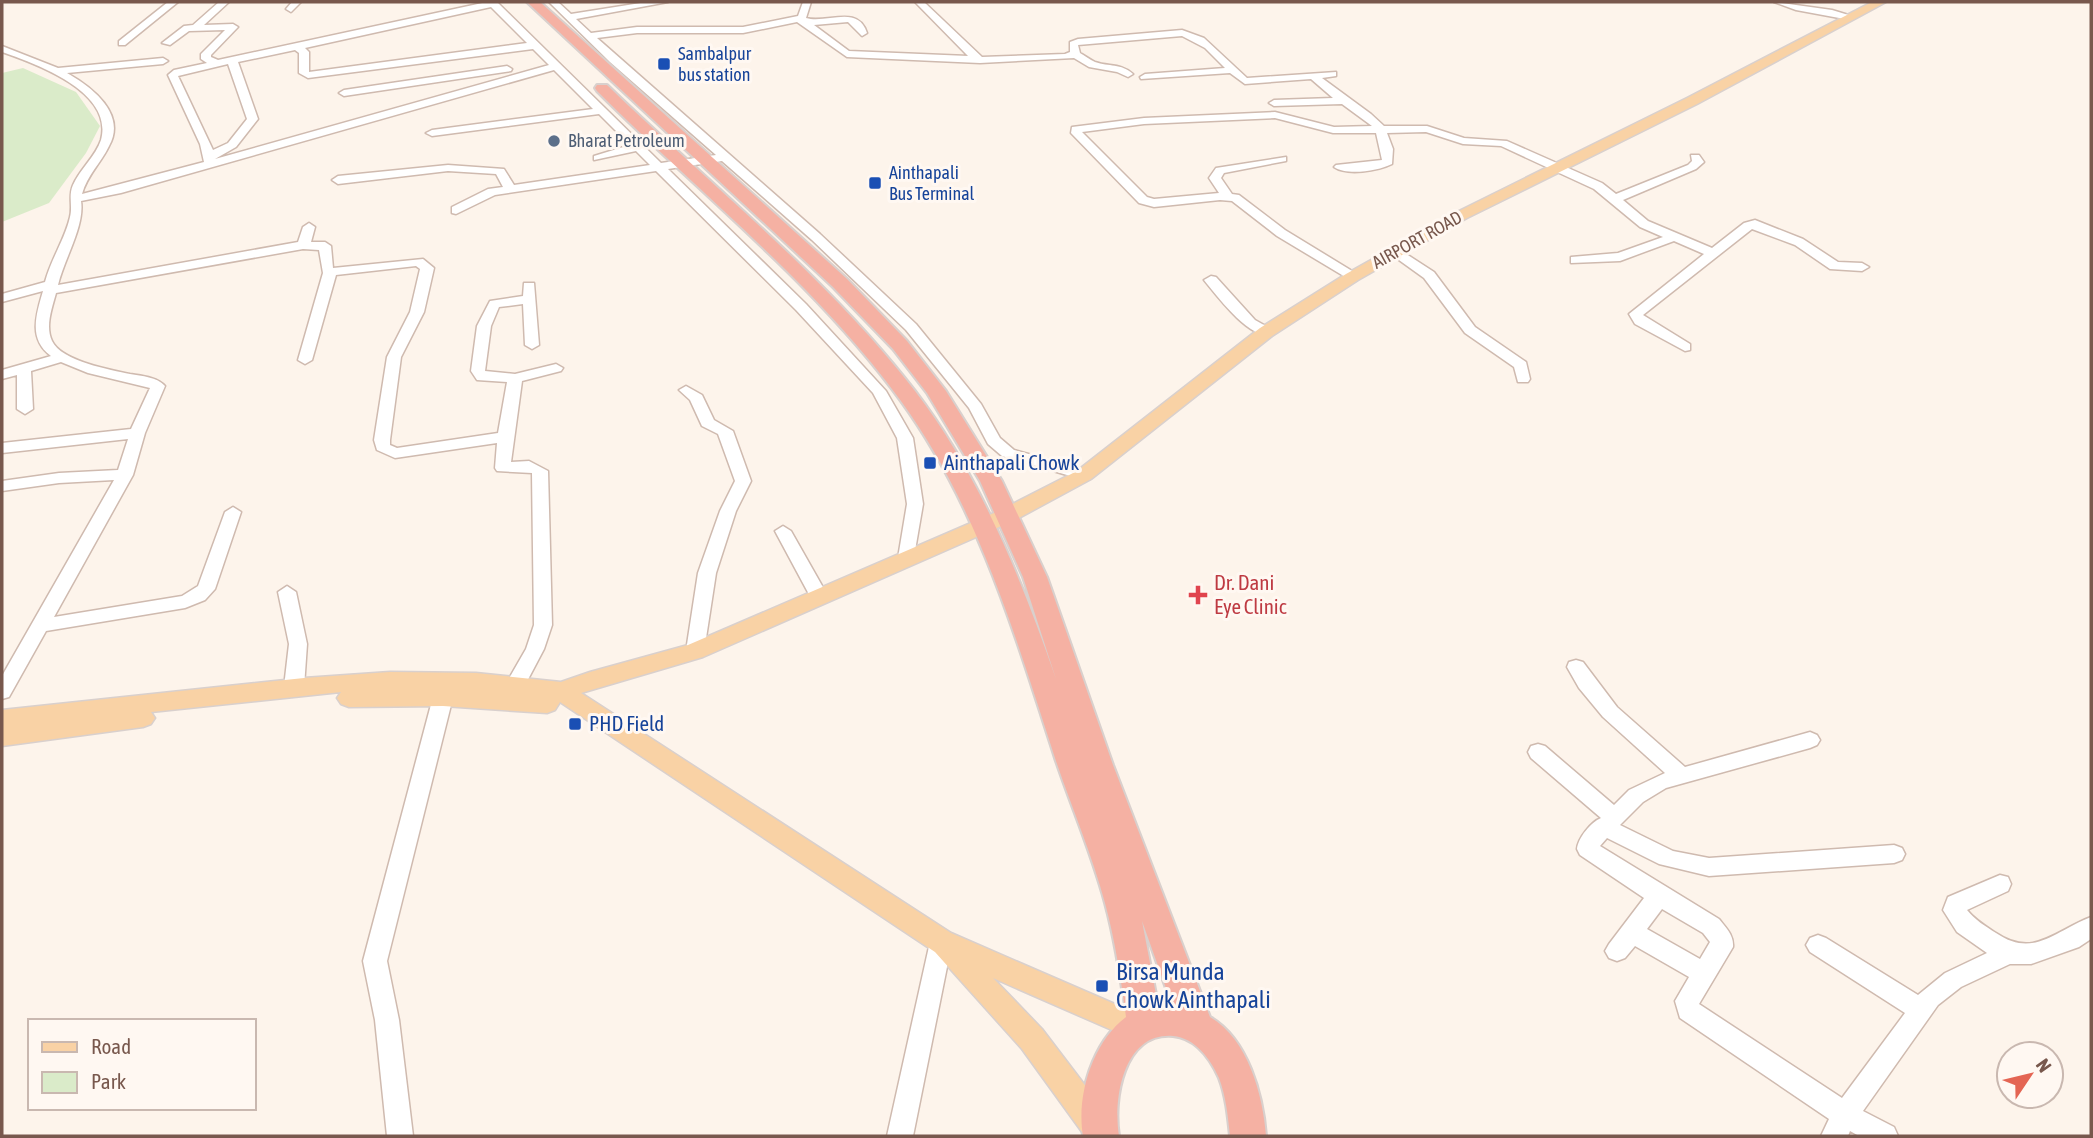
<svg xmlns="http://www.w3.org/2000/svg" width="2093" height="1138" font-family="'Asap Condensed',sans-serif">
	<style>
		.green { fill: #daebc9 }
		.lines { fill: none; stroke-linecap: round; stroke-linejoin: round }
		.minor-casing { stroke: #cfbaaf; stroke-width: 3 }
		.major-casing { stroke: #d9d0cd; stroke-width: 3 }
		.highway-casing { stroke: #d9d0cd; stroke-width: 4 }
		.minor { fill: #fff; fill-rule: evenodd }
		.major { fill: #f9d2a5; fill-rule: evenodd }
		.highway { fill: #f5b1a3; fill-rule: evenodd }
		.transit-dot { fill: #1a4fb4; stroke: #fff8f2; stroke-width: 2.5 }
		.service-dot { fill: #5c6f8a; stroke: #fff8f2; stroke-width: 2.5 }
		.health-dot { fill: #e0444e; stroke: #fff8f2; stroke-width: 2.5 }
		.labels { text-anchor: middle; stroke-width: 6; stroke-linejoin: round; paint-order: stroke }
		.far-transit-label { font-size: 18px; fill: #164399; stroke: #fff8f2; text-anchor: start }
		.far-service-label { font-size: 18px; fill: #4e5e75; stroke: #fff8f2; text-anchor: start }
		.far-street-label { font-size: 18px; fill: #78584d; stroke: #fff8f2 }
		.transit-label { font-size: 21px; fill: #164399; stroke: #fff8f2; text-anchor: start }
		.health-label { font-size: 21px; fill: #be3a42; stroke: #fff8f2; text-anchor: start }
		.near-transit-label { font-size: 24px; fill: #164399; stroke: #fff8f2; text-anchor: start }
	</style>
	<rect width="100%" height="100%" fill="#fdf4eb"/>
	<path class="green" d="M23,68L76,92L100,126L86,153L49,203L2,222V73Z"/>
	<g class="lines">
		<defs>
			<path id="minor" d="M168,2H178L125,45H119V41Z
				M219,2H229L204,25L233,24L238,27L211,55V57L218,60L487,2H497L661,163L716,155L610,62L549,2H558L571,14L647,2H668L576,19L591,33L637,27H743L798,16L803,2H811L806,18C827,24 858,4 867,33L862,36L848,22L814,25L849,51L968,56L915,2H924L982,57L1065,54L1070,52V42L1078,39L1182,30L1204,38L1247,78L1336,72V76L1322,78L1371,114L1384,126H1427L1464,138L1507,141L1602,183L1616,194L1688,165L1692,161L1691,155H1699L1704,162L1696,169L1623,200L1648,221L1712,248L1744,223L1755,220L1803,239L1838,262L1862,263L1869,267L1862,271L1830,269L1795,245L1752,229L1643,315L1690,344V350L1685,351L1635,324L1629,314L1704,254L1674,241L1620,261L1571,263V257L1618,253L1663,237L1640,227L1594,189L1501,146L1463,144L1426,132L1387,133L1393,149L1392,164C1378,171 1347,176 1334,167L1336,165L1382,160L1376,133H1333L1275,118L1144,124L1082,132L1147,197L1154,199L1219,193L1209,178L1216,168L1286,157V161L1224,173L1221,178L1232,194L1239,195L1285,230L1357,274V280L1352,281L1277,236L1232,201L1220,200L1154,207L1139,203L1071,133L1072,127L1144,118L1275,112L1334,127L1372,126L1342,104L1274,106L1269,103L1274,100L1333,98L1311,79L1245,84L1230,73L1141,79L1140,77L1145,74L1225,68L1205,48L1182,36L1078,45L1080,53C1084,55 1090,60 1095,62C1109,67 1121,63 1133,74L1128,77L1117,72L1089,67L1074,58L980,63L847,57L797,22L743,33H637L597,38L820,234L916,324L981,404L1000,438L1014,450L1090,471L1092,475L1090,479L1084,480L1002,456L988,444L969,408L906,330L812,240L722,161L668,169L806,304L886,391L913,438L923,504L913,562H901L898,558L907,504L897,438L873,393L796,310L656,171L495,195L456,214L452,213V207L488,189L503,187L496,174L448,171L338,184L332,180L338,176L448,165L504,169L514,185L650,165L636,151L594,160V156L630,145L599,114L432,136L426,133L432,130L593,109L554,70L121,193L81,201C85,226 64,259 58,285L298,242L303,227L309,223L315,227L311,242H325L331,246L333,268L423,259L434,268L424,312L401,357L390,440V445L397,448L498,433L507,382L477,380L471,371L477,326L490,301L523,296L524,283H534L539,345L532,349L525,345L523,304L499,307L491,326L485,371L515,374L556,364L563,368L561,371L522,381L511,462L529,461L548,471L552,625L544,649L524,687H510L507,682L526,649L534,625L532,473L497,471L495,468L497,443L395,458L377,450L374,440L387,357L410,312L420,269L416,266L336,275L312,360L305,364L298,360L323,273L319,250L303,249L56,293C52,308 45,326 52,341C61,361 111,370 130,374C142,376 157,377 165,386L145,433L133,475L54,617L182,596L198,586L225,512L233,507L241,512L215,589L205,600L185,608L46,631L9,697L2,699V676L114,480L59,483L2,491V481L59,473L118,470L128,439L2,453V443L131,429L150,388L88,373L61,362L31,371L33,409L25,414L17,409V375L2,379V370L51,356C28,339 36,315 43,291L2,302V294L45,282C51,259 65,239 70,217C73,206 68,196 73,185C80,169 96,156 101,140C114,92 37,64 2,52V46L58,68L163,58L168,61L163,64L67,73C92,87 127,114 109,146C101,163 87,175 82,194L204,162L200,144L168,75L174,70L207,63L201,59V54L225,30L189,31L170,45L162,43L184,26L193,25ZM491,7L527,43L309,72V52L305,48ZM533,49L549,65L215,159L236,147L258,119L238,62L295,50L299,53V73L308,78ZM228,64L247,119L228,143L213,150L178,76Z
				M292,2H301L291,12L286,9Z
				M1774,2L1832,10L1855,17L1850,20L1796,10Z
				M507,66L512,69L511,71L344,96L339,93L344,90Z
				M1397,248L1434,272L1475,327L1526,362L1530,379L1528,382H1518L1514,367L1465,333L1424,278L1392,255L1391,252Z
				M1211,276L1216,277L1255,320L1271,329V335C1249,339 1217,296 1204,280Z
				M686,386L702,395L714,420L733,431L751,481L736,511L716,573L704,651L702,656H688L686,651L698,573L720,511L735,481L718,434L702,426L690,400L679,390Z
				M783,526L791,531L829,598L826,602L820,604L811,598L775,531Z
				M287,586L296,592L307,644L304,687L301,692H287L284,687L289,644L278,592Z
				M1576,660L1583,662L1617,707L1685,767L1810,732L1817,735L1820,740L1817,745L1810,748L1666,788L1643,802L1620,825L1673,851L1709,858L1894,845L1902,848L1905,854L1902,860L1894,863L1709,876L1659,864L1607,838L1600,846L1719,919C1726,928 1734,935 1733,947L1699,1004L1842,1098L1905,1013L1810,952L1806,945L1810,938L1818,935L1826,938L1918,995L1945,973L1987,953L1957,932L1943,910L1948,897L2000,875L2008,877L2011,884L2008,891L1967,910C1975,920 1985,926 1996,933C2034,959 2056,930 2091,917V939L2079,947L2031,964H2010L1961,987L1938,1005L1863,1111L1894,1127L1898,1136H1859L1850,1131L1848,1136H1821L1829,1119L1680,1018L1675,1001L1689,977L1635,946L1625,958L1617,961L1609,958L1605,951L1609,944L1644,898L1580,855L1577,849C1578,838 1591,822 1601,818L1531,758L1528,752L1531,746L1538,744L1545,746L1614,805L1629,790L1665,773L1603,717L1579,688L1567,667L1569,662ZM1662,909L1703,933L1710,942L1700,959L1647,929Z
				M443,690L450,692L453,697L387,961L399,1020L413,1136H387L375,1020L363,961L433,697L436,692Z
				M941,932L949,935L952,942L913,1136H887L930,942L933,935Z"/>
			<path id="major" d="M1872,2H1886L1697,104L1467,218L1358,280L1272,336L1091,479L1015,520L703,657L581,693L951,933L1147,1018L1152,1028L1147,1038L1137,1041L993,978L1042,1029L1109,1117L1113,1128L1110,1136H1085L1022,1049L935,952L560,702L555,710L547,713L443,706L349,707L341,704L337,698L341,692L151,712L155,718L151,724L143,727L2,746V710L304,678L390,672L476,673L561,682L590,672L688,645L1001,510L1077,471L1260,328L1346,274L1457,212L1687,98Z"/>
			<path id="highway" d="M527,2H540L847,279L907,341L946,391L1002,481L1047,577L1113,765L1210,1017C1248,1039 1263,1095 1266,1136H1230C1228,1117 1226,1096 1219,1078C1210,1058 1195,1038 1173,1036C1123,1032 1113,1100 1119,1136H1083C1076,1095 1093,1042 1126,1017C1121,979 1115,940 1105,903C1092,854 1071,806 1055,758C1015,635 978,507 901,401C816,284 699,193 597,91L595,88L597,85H607C710,185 826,276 915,391C980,476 1021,578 1056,679L1023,577L980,481L927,393L893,349L833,287ZM1142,921L1172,1005H1158Z"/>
		</defs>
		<use href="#minor" class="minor-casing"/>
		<use href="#major" class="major-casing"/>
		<use href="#highway" class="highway-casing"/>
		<use href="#minor" class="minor"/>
		<use href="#major" class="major"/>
		<use href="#highway" class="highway"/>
	</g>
	<g class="transit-dot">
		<rect x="657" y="57" width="14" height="14" rx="3.5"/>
		<rect x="868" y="176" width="14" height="14" rx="3.5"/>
		<rect x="923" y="456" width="14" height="14" rx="3.5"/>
		<rect x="568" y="717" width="14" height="14" rx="3.5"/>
		<rect x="1095" y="979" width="14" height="14" rx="3.5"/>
	</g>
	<circle class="service-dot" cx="554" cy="141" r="7"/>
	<path class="health-dot" d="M1194.5 584.5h7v7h7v7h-7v7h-7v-7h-7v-7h7z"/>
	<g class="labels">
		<g class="far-transit-label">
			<text x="678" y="60">Sambalpur<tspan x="678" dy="21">bus station</tspan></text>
			<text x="889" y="179">Ainthapali<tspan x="889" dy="21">Bus Terminal</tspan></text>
		</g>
		<g class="far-service-label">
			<text x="568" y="147">Bharat Petroleum</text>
		</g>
		<g class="far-street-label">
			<text transform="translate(1417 240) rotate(-29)" y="6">AIRPORT ROAD</text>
		</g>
		<g class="transit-label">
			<text x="944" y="470">Ainthapali Chowk</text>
			<text x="589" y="731">PHD Field</text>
		</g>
		<g class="health-label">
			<text x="1214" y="590">Dr. Dani<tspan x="1214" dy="24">Eye Clinic</tspan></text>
		</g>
		<g class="near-transit-label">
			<text x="1116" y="980">Birsa Munda<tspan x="1116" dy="28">Chowk Ainthapali</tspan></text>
		</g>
	</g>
	<rect width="2093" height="1138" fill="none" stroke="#78584d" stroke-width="7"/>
	<rect x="28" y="1019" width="228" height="91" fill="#fff8f2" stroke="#c9b8b0" stroke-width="2"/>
	<rect x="42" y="1042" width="35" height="10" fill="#f9d2a5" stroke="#c9b8b0" stroke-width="2"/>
	<text x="91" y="1054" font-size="21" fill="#78584d">Road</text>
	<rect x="42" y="1072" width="35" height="21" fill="#daebc9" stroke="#c9b8b0" stroke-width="2"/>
	<text x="91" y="1089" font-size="21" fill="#78584d">Park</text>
	<g transform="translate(2030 1075) rotate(55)"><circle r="33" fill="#fff8f2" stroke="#c9b8b0" stroke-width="2"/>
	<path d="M0-5L12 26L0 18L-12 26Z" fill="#e46553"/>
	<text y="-10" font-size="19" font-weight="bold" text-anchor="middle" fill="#78584d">N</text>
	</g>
</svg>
